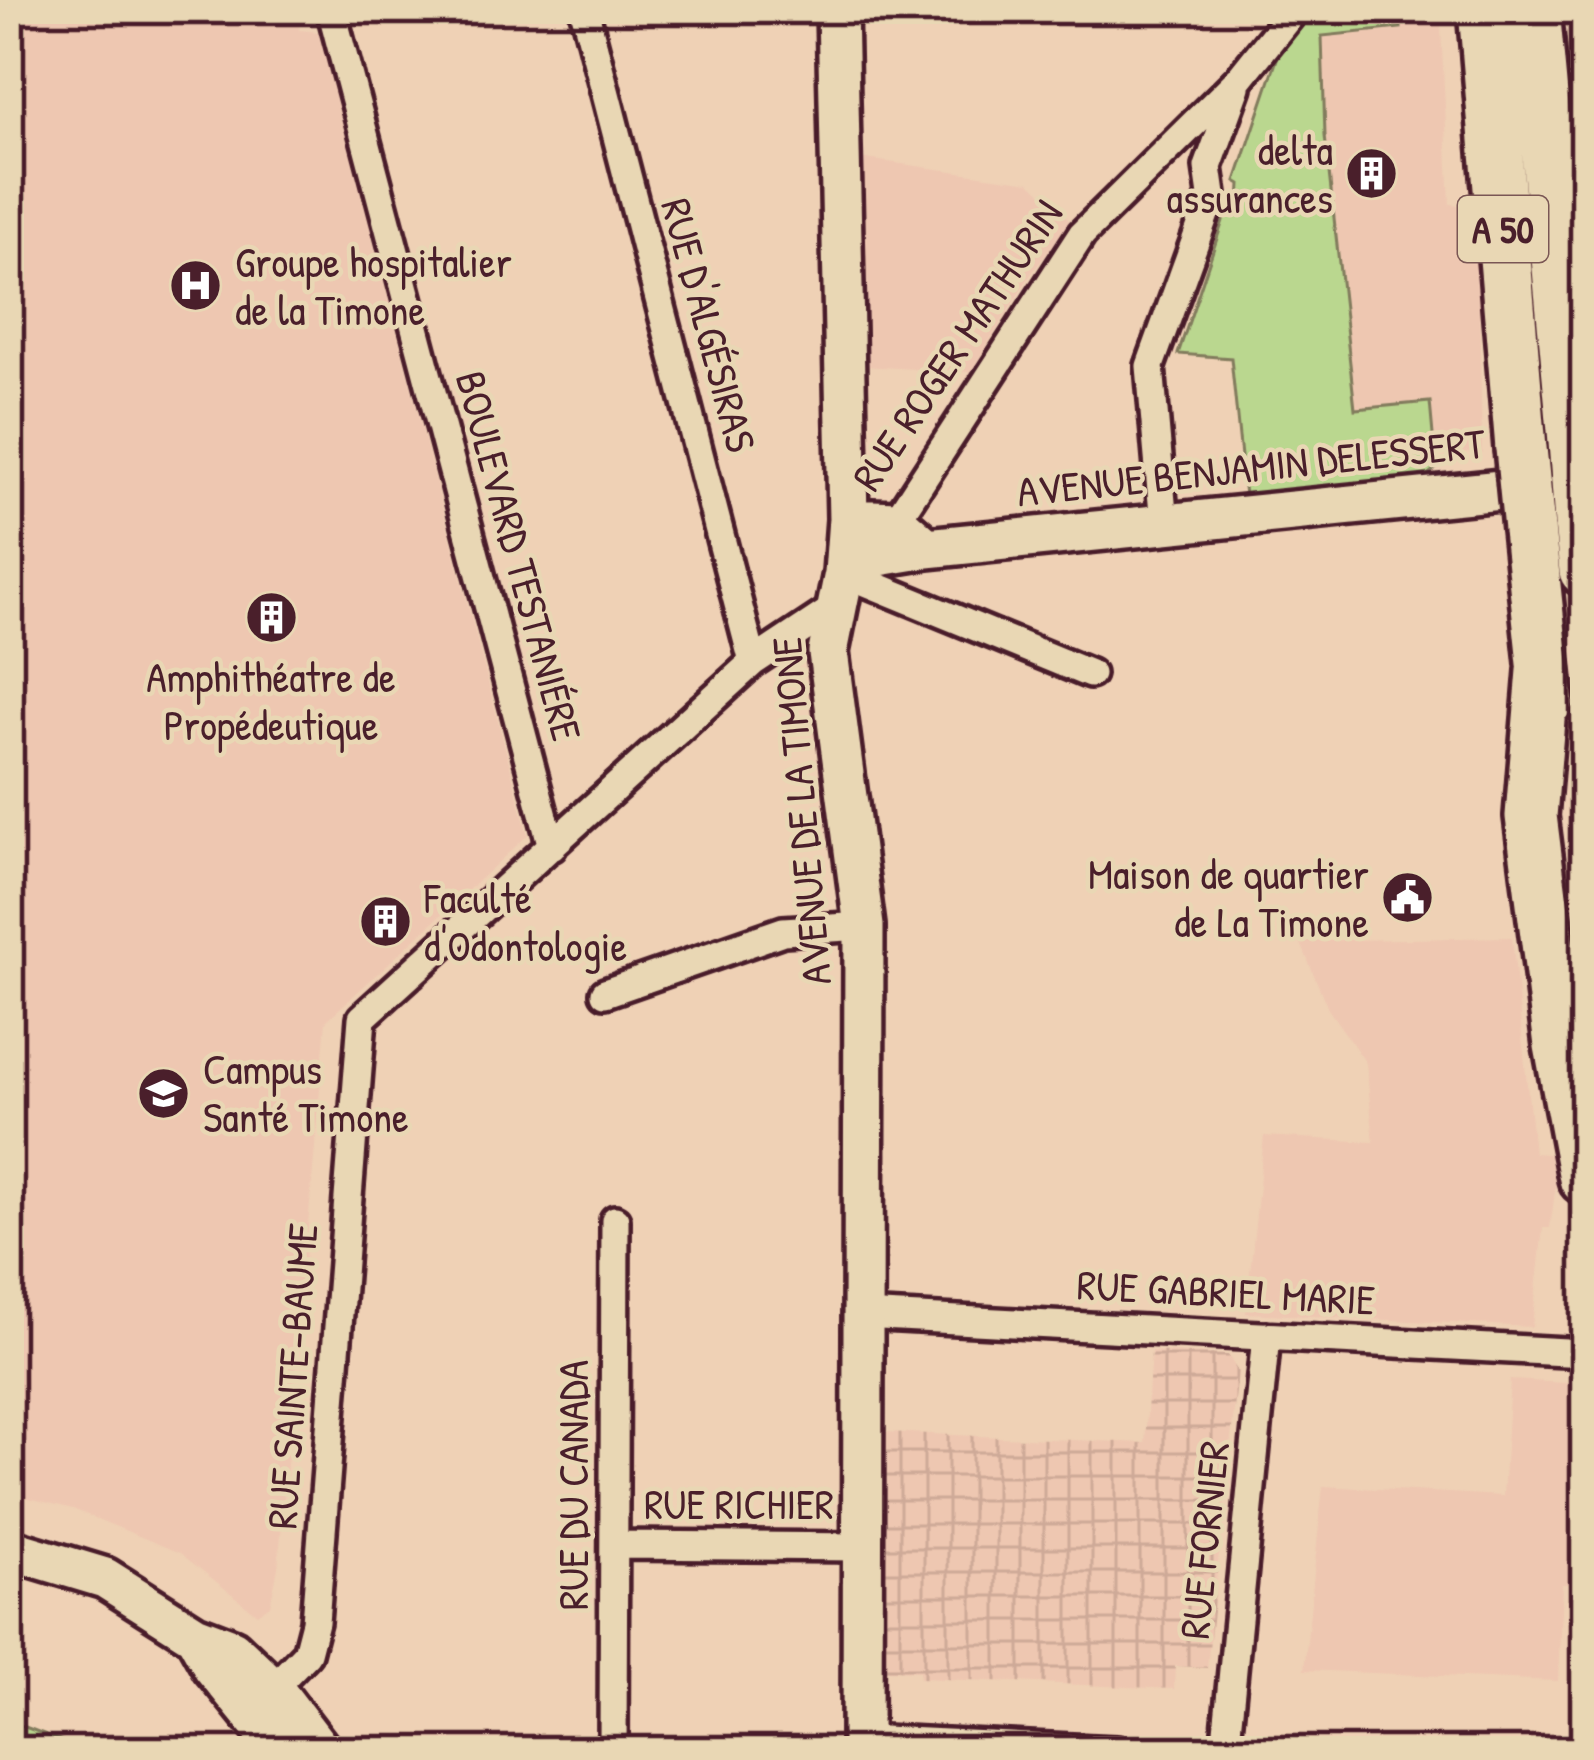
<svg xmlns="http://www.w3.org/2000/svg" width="1594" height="1760" font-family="'Patrick Hand',sans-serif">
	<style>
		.built { fill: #eec7b1 }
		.industrial { fill: url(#industrial-grid) }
		.green { fill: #bad78f; stroke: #827b5d; stroke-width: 3 }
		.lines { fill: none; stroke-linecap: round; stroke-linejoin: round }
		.street-casing { stroke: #4a1f2b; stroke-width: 36 }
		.secondary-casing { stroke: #4a1f2b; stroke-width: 48 }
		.highway-casing { stroke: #4a1f2b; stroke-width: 60 }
		.street { stroke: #e9d7b4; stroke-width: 27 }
		.secondary { stroke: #e9d7b4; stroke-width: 39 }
		.highway { stroke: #e9d7b4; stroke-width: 51 }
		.highway-bridge-casing { stroke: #4a1f2b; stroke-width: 60; stroke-linecap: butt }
		.highway-bridge { stroke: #e9d7b4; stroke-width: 51 }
		.labels { text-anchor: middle; stroke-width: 9; stroke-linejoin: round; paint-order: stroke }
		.shield { fill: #e9d7b4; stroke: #7a5654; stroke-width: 3 }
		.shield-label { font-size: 39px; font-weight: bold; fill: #4a1f2b }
		.poi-label { font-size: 42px; fill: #4a1f2b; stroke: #e9d7b4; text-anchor: start }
		.street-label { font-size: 42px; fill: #4a1f2b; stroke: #e9d7b4 }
	</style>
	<defs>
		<pattern id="industrial-grid" width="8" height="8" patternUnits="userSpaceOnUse" patternTransform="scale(3)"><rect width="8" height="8" fill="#eec7b1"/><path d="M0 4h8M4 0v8" fill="none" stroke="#ceaa98"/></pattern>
	</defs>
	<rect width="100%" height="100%" fill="#efd1b5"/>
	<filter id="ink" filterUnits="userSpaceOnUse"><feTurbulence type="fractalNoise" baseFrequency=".00833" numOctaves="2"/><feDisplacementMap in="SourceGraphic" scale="24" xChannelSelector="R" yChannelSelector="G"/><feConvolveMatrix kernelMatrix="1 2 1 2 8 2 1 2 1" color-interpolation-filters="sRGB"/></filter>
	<g filter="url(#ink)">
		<path class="built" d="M9,9H301L299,30L319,32L528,835L326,1021L278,1568L270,1605L257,1614L180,1553L73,1509L9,1493Z
			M1399,9H1440L1450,204L1471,206L1478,238L1482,452L1436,453L1430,403L1355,410L1325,136L1322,36L1400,28Z
			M859,158L1030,182L1071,222L1029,277L971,372L862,366Z
			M1512,937L1534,1153L1560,1155L1550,1228H1543L1532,1327L1246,1313L1264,1136L1374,1142L1366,1063L1328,1009L1300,941Z
			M1510,1380L1585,1384V1584H1562L1558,1681L1304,1670L1323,1486L1503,1496Z"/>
		<path class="industrial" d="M1151,1351L1228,1355L1238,1372L1207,1668L1175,1666L1174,1689L920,1678L919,1671L885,1670V1432L1145,1443Z"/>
		<path class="green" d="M1315,9H1399L1401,28L1322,36L1325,136L1355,409L1430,402L1436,468L1425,477L1245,496L1231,358L1178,354L1230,200L1240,203L1241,184L1236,181L1278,56Z
			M9,1721L89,1751H9Z"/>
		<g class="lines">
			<defs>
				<path id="street" d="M331,9L552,847
					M584,9L753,662
					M1164,525L1150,366L1212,195L1208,167L1237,87
					M888,533L1082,234L1240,78L1295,9
					M844,573L1090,674
					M605,993L783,931L864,926
					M862,1315L1585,1353
					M615,1545L862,1547
					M268,1703L273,1688L307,1653L315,1622L362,1018L753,662L833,609
					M862,1739L1116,1751
					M613,1751L615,1220
					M1225,1751L1266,1336"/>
				<path id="secondary" d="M837,9L848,519L844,573L828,652L864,926L862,1751
					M848,519L896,521L927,548
					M844,573L873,557L927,548L1550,485
					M9,1549L105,1578L195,1635L232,1649L273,1688L321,1751
					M195,1635L213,1667L281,1751"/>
				<path id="highway" d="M1484,9L1521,448
					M1534,9L1574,441
					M1580,522L1585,570
					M1529,529L1547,701
					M1543,671L1531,816L1560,1045L1585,1178"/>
			</defs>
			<use href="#street" class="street-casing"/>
			<use href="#secondary" class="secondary-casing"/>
			<use href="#highway" class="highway-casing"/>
			<use href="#street" class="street"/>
			<use href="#secondary" class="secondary"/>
			<use href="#highway" class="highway"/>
			<defs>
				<path id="highway-bridge" d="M1574,441L1580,522
					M1521,448L1529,529"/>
			</defs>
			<use href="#highway-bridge" class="highway-bridge-casing"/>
			<use href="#highway-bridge" class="highway-bridge"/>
		</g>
	</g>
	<defs>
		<symbol id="building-disc" viewBox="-11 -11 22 22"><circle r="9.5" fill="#4a1f2b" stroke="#e9d7b4"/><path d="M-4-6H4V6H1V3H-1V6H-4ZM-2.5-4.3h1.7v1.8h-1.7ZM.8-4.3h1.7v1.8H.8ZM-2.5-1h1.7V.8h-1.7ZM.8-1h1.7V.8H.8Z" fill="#fff"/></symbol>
		<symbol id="hospital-disc" viewBox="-11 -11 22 22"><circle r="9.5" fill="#4a1f2b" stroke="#e9d7b4"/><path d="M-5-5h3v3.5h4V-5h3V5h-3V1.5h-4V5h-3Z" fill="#fff"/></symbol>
		<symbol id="civic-disc" viewBox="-11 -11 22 22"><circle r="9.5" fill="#4a1f2b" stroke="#e9d7b4"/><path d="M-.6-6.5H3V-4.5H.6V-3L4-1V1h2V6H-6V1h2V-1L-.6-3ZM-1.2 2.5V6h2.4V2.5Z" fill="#fff"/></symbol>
		<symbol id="university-disc" viewBox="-11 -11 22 22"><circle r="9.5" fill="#4a1f2b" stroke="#e9d7b4"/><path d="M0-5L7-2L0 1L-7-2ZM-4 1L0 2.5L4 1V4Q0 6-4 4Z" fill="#fff"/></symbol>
	</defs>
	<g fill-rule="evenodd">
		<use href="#building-disc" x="1342" y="144" width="59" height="59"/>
		<use href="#hospital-disc" x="166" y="256" width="59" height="59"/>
		<use href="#building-disc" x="242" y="588" width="59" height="59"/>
		<use href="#civic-disc" x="1378" y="868" width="59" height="59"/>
		<use href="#building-disc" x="356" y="892" width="59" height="59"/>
		<use href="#university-disc" x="134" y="1064" width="59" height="59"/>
	</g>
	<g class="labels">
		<rect class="shield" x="1458" y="196" width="90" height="66" rx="9"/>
		<g class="shield-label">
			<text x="1503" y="243">A 50</text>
		</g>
		<g class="poi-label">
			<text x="1333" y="165" text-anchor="end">delta<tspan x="1333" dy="48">assurances</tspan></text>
			<text x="235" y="277">Groupe hospitalier<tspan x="235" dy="48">de la Timone</tspan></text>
			<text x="271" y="692" text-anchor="middle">Amphithéatre de<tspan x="271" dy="48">Propédeutique</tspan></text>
			<text x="1369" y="889" text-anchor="end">Maison de quartier<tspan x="1369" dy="48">de La Timone</tspan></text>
			<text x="424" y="913">Faculté<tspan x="424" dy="48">d'Odontologie</tspan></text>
			<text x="203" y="1084">Campus<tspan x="203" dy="48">Santé Timone</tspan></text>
		</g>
		<g class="street-label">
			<text transform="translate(709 325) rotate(75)" y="15">RUE D'ALGÉSIRAS</text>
			<text transform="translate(957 345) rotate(-56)" y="15">RUE ROGER MATHURIN</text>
			<text transform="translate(1251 467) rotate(-6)" y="15">AVENUE BENJAMIN DELESSERT</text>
			<text transform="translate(519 556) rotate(75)" y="15">BOULEVARD TESTANIÉRE</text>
			<text transform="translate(801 811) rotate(-95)" y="15">AVENUE DE LA TIMONE</text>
			<text transform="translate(1226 1292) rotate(3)" y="15">RUE GABRIEL MARIE</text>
			<text transform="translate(292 1376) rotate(-86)" y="15">RUE SAINTE-BAUME</text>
			<text transform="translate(573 1485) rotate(-90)" y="15">RUE DU CANADA</text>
			<text x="739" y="1519">RUE RICHIER</text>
			<text transform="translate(1204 1540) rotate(-84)" y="15">RUE FORNIER</text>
		</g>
	</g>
	<rect width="1594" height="1760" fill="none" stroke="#e9d7b4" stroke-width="48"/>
	<rect x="24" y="24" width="1546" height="1712" fill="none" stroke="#4a1f2b" stroke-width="4.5" filter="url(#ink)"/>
</svg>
